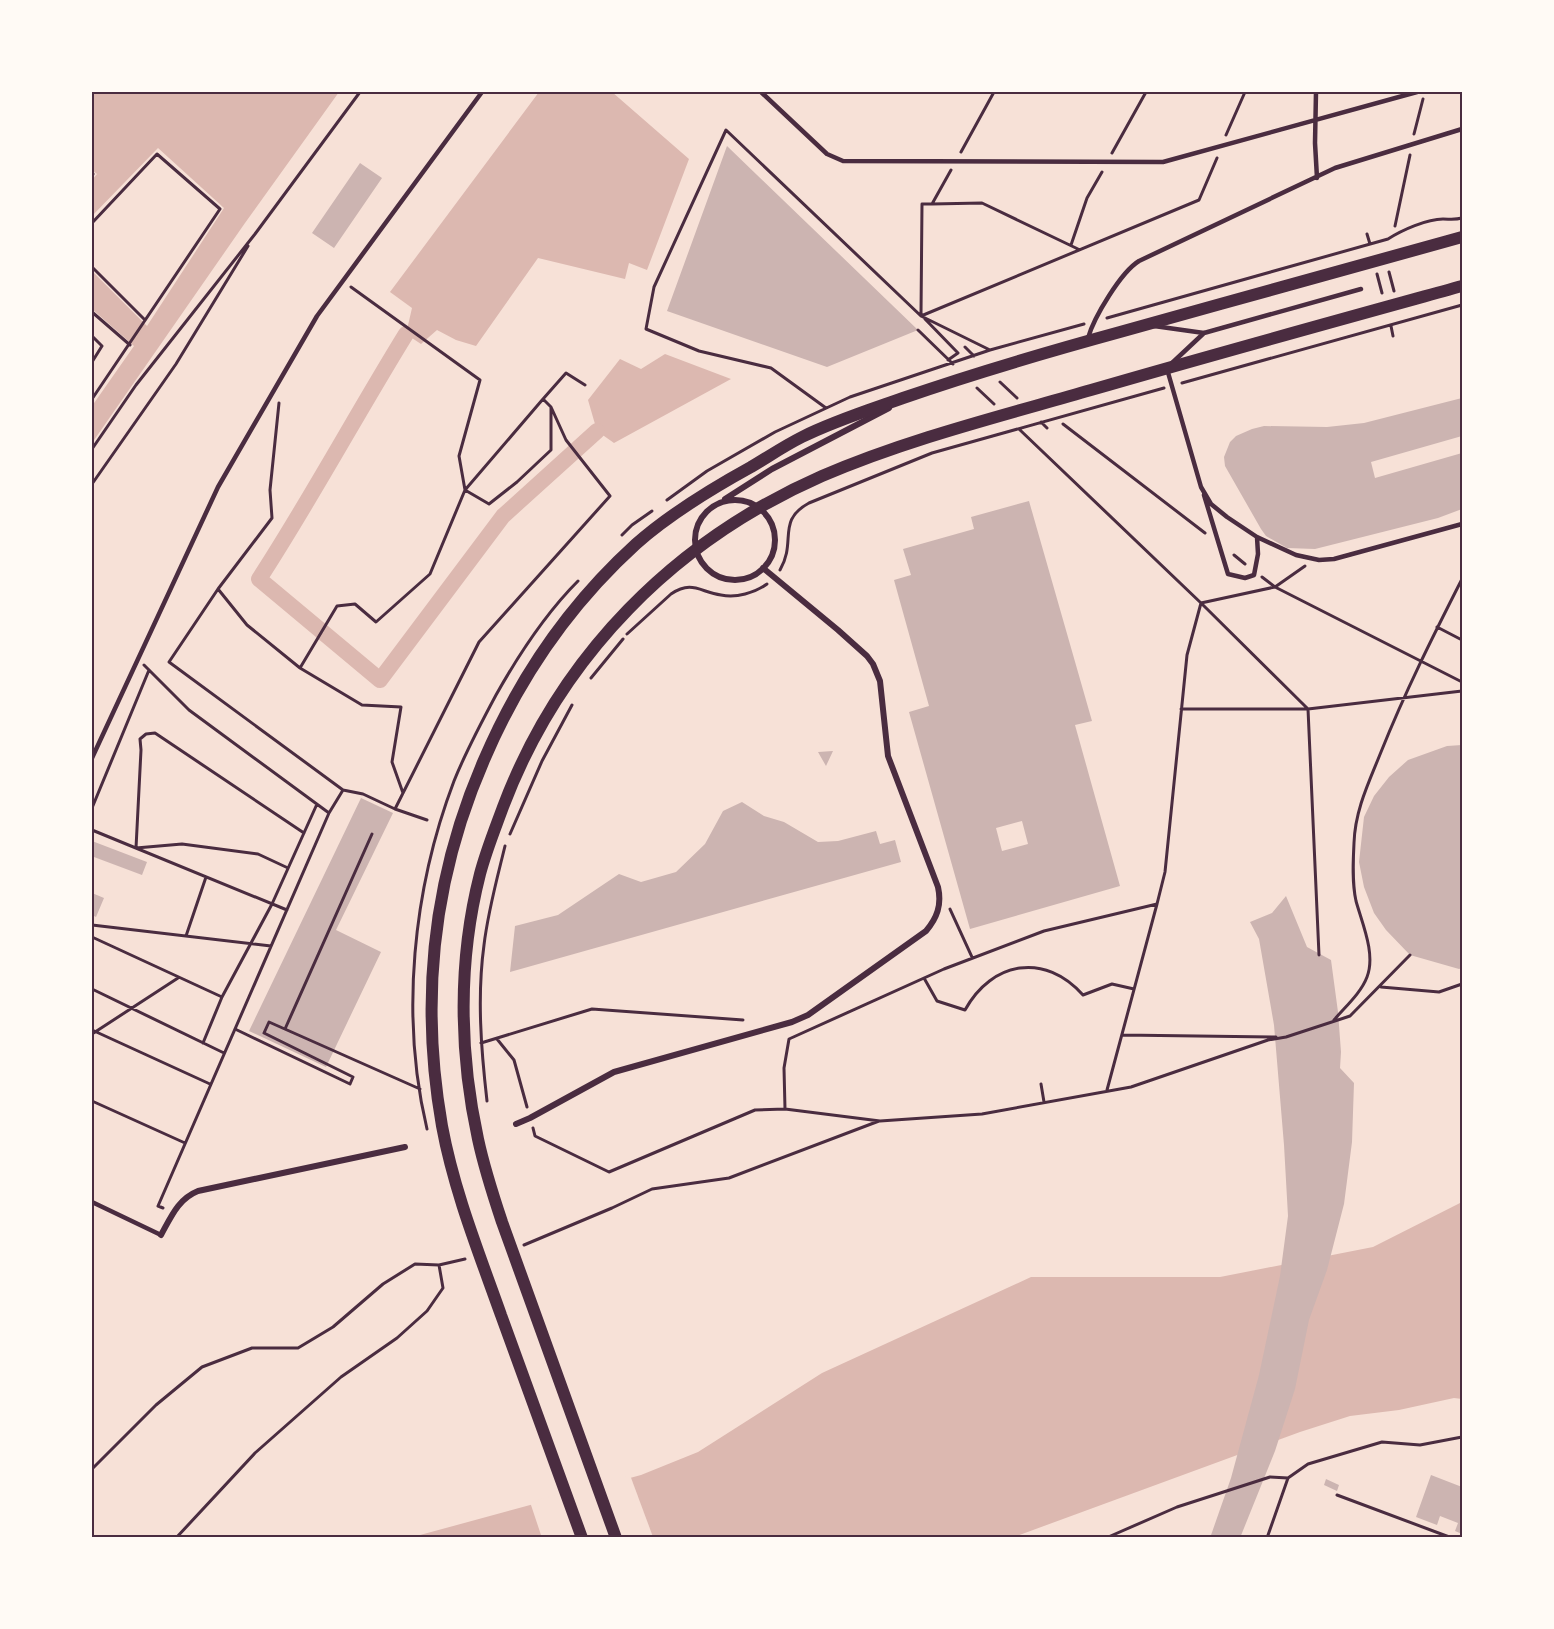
<svg xmlns="http://www.w3.org/2000/svg" width="1554" height="1629" font-family="Karla,sans-serif">
	<style>
		.water { fill: #dcb8b0 }
		.pier { fill: #f7e1d7 }
		.lines { fill: none; stroke-linecap: round; stroke-linejoin: round }
		.canal { stroke: #dcb8b0; stroke-width: 16 }
		.building { fill: #ccb4b1; fill-rule: evenodd }
		.path { stroke: #4a2c40; stroke-width: 3 }
		.service { stroke: #4a2c40; stroke-width: 4.5 }
		.minor { stroke: #4a2c40; stroke-width: 6 }
		.secondary { stroke: #4a2c40; stroke-width: 12 }
		.neatline { fill: none; stroke: #4a2c40; stroke-width: 2 }
	</style>
	<rect width="100%" height="100%" fill="#f7e1d7"/>
	<path class="water" d="M92,92H339L245,223L92,443V406L134,346L92,309V271L147,326L224,208L158,148L92,216V180L97,174L92,170Z
		M539,92H612L689,159L647,270L629,263L625,279L538,258L476,346L456,340L437,330L421,344L406,334L412,308L390,292Z
		M665,354L731,379L614,443L597,431L588,400L620,359L641,369Z
		M1462,1202V1399L1454,1398L1399,1410L1350,1416L1300,1432L1014,1537L409,1538L641,1475L698,1452L822,1373L1031,1277H1220L1373,1247Z"/>
	<path class="pier" d="M630,1475L653,1537L542,1538L530,1502Z"/>
	<g class="lines">
		<path class="canal" d="M406,334C356,415 311,499 259,579L380,680L503,516L597,431"/>
	</g>
	<path class="building" d="M727,146L918,330L827,367L667,311Z
		M360,163L382,178L334,248L312,233Z
		M1462,398V436L1371,462L1375,478L1462,453V509L1438,518L1315,549L1287,548L1266,536L1261,529L1225,466L1224,457L1230,442L1236,436L1252,429L1264,426L1327,427L1364,423Z
		M1029,501L1092,721L1075,725L1120,886L970,929L909,712L929,706L894,580L911,575L903,549L974,529L971,517ZM1022,821L1028,844L1002,851L996,828Z
		M1462,745V968L1459,969L1410,955L1386,930L1374,913L1364,887L1359,862L1364,817L1374,796L1389,777L1408,760L1447,746Z
		M833,751L826,766L818,752Z
		M361,798L393,813L336,930L381,952L326,1067L249,1031Z
		M742,802L764,816L784,822L818,842L838,841L876,831L880,844L895,840L901,862L510,972L515,926L558,915L619,874L641,882L676,872L705,844L723,811Z
		M92,841L147,862L142,875L94,857L92,864Z
		M92,893L104,898L96,917L92,915Z
		M1286,896L1307,947L1331,960L1338,1012L1341,1052L1340,1068L1354,1083L1352,1142L1344,1204L1327,1270L1309,1320L1295,1389L1275,1451L1240,1538H1210L1231,1478L1259,1375L1280,1276L1288,1216L1284,1145L1274,1025L1259,939L1250,922L1272,913Z
		M1431,1475L1462,1487V1534L1455,1531L1458,1523L1440,1516L1437,1525L1416,1517Z
		M1326,1479L1339,1485L1337,1491L1324,1485Z"/>
	<g class="lines">
		<path class="path" d="M1414,134L1423,99
			M1226,135L1245,92
			M961,152L994,92
			M1112,153L1146,92
			M92,172L93,174L92,176
			M932,204L982,203L1078,249
			M92,223L157,154L220,209L92,399
			M1395,226L1410,155
			M1367,234L1370,244
			M1071,245L1087,198L1102,172
			M92,267L145,320
			M1389,272L1394,291
			M1377,274L1382,293
			M92,312L130,345
			M921,314L922,204H932L951,170
			M921,316L1199,200L1217,158
			M1107,318L1388,239C1402,230 1427,219 1443,219C1450,219 1455,220 1462,218
			M925,319L958,353L948,360
			M1391,326L1393,336
			M918,330L953,364
			M92,336L102,346L92,362
			M965,347L974,356
			M1000,382L1017,398
			M1182,383L1462,305
			M977,388L994,404
			M543,399L566,373L585,385
			M826,408L771,368L699,351L646,329L654,287L726,130L921,316L990,350
			M1041,422L1047,428
			M1063,424L1205,533
			M1020,430L1201,603L1308,709L1319,955
			M92,449L136,385L255,234L360,92
			M92,484L176,364L248,246
			M667,500L707,471L775,432L850,397L990,350L1084,324
			M622,535L632,525L652,511
			M1234,555L1245,564
			M780,570C797,541 776,521 809,503L932,453L1164,388
			M1262,577L1275,587L1462,682
			M218,589L272,518L270,490L279,403
			M1201,603L1275,587L1305,566
			M1437,627L1462,640
			M627,634L671,594C692,580 700,592 721,595C737,598 754,593 767,584
			M144,665L189,710L329,813L343,790L169,662L218,589L247,625L300,668L337,606L355,604L376,622L430,574L465,490L459,456L480,380L351,287
			M300,668L362,705L401,707L392,762L403,793
			M591,678L623,639
			M1181,709H1308L1462,691
			M343,790L363,794L395,809L479,642L610,496L566,440L551,407L543,399L465,490L489,504L517,482L551,450V407
			M92,808L149,670
			M395,809L427,820
			M92,830L287,910
			M510,834L542,761L572,705
			M288,868L258,854L182,844L136,848L141,750L140,739L146,734L155,733L304,833
			M950,909L972,957
			M92,925L271,946
			M186,936L206,877
			M92,937L222,997
			M924,978L937,1001L965,1010C992,961 1045,952 1083,995L1112,984L1134,989
			M1381,987L1439,992L1462,984
			M92,989L224,1053
			M1334,1020C1345,1007 1361,993 1367,977C1376,954 1362,923 1356,901C1352,883 1353,862 1354,843C1355,810 1369,782 1381,752C1405,692 1433,636 1462,579
			M235,1029L350,1084L353,1077L264,1033L269,1022L420,1089
			M285,1029L372,834
			M92,1030L210,1084
			M92,1034L178,978
			M1122,1035L1276,1037
			M497,1039L514,1060L527,1107
			M203,1043L222,997L272,904L317,804
			M481,1043L592,1009L743,1020
			M1041,1084L1044,1102
			M1107,1090L1157,904
			M92,1101L185,1143
			M487,1101C481,1049 477,996 484,945C488,911 497,879 505,846
			M785,1109L784,1068L789,1039L944,969L1044,931L1157,904L1165,872L1187,655L1201,603
			M533,1128L535,1136L609,1172L755,1110L785,1109L880,1121L982,1114L1131,1087L1268,1040L1286,1037L1350,1016L1410,955
			M427,1129C400,1016 413,889 454,781C466,751 481,723 496,695C519,654 545,614 578,581
			M163,1208L158,1206L329,813
			M524,1245L612,1208L652,1189L729,1178L879,1121
			M92,1469L156,1405L202,1367L252,1348H298L333,1327L383,1284L415,1264L439,1265L465,1259
			M1337,1495L1452,1538
			M176,1538L255,1453L341,1377L397,1338L427,1311L443,1288L439,1265
			M1106,1538L1177,1507L1270,1477L1288,1478L1308,1464L1382,1442L1420,1445L1462,1437
			M1267,1538L1288,1478"/>
		<path class="service" d="M761,92L827,154L843,161L1163,162L1417,92
			M1316,92L1315,143L1317,178
			M1154,326L1204,333L1361,289
			M1088,338C1094,317 1121,272 1139,261L1335,168L1462,129
			M1172,363L1204,333
			M1167,369L1201,487L1211,504L1227,517L1257,537L1296,555L1319,560L1334,559L1462,524
			M1204,495L1228,574L1245,578L1254,575L1258,554L1257,537
			M92,758L218,487L317,316L482,92
			M92,1202L161,1235"/>
		<path class="minor" d="M725,499L772,469L889,408
			M695 540a40 40 0 1 1 80 0a40 40 0 1 1-80 0Z
			M516,1124L530,1118L614,1072L792,1022L808,1015L926,931C937,918 942,905 938,887L888,756L880,681L873,664L867,656L838,630L763,568
			M161,1235C171,1217 178,1199 198,1191L405,1147"/>
		<path class="secondary" d="M582,1538C555,1463 528,1389 501,1315C479,1253 454,1191 442,1126C420,1001 433,877 484,760C519,678 570,604 636,544C671,513 711,489 751,467C768,457 784,446 802,437C834,421 869,410 903,398C975,373 1047,352 1120,332C1234,300 1349,269 1462,237
			M616,1538L502,1222C493,1195 484,1167 478,1139C459,1052 458,960 480,874C486,851 495,829 503,807C560,656 674,541 822,476C908,439 1001,416 1091,390C1215,354 1339,320 1462,286"/>
	</g>
	<rect width="1554" height="1629" fill="none" stroke="#fffaf5" stroke-width="186"/>
	<rect x="93" y="93" width="1368" height="1443" class="neatline"/>
</svg>
